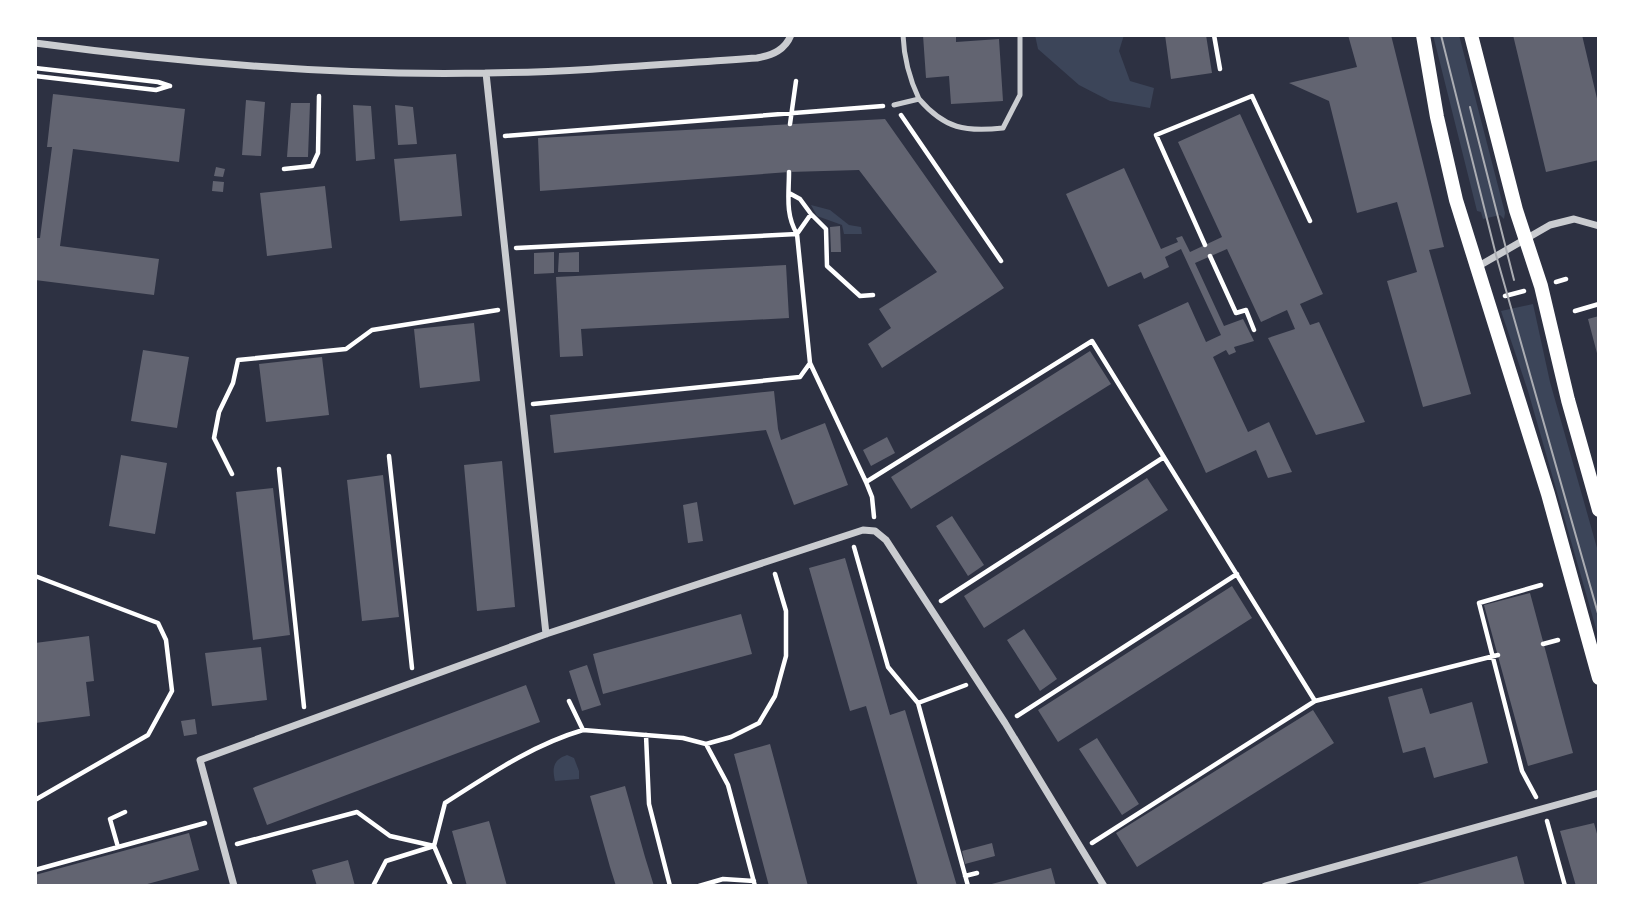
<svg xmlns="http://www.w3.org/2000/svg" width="1634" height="921" font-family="Cabin,sans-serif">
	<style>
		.green { fill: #3c4559 }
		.building { fill: #626471 }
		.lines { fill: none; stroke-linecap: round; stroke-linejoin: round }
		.path { stroke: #fff; stroke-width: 4.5 }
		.service { stroke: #caccd0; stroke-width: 5 }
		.minor { stroke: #caccd0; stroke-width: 7 }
		.secondary { stroke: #fff; stroke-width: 14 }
		.tram { stroke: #abadb3; stroke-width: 2 }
	</style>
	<rect width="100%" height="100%" fill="#2d3142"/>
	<path class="green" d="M1035,35H1124L1119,51L1130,81L1154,88L1150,108L1110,101L1079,85L1038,49Z
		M1433,35H1459L1505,213L1504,219L1500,215L1483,219L1481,212L1477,211Z
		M811,205L830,210L849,225L861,227L862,234H844L842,225L817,216Z
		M1533,304L1550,382L1599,555V639L1528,391L1501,311Z
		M567,755L574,758L579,771V779L555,781C552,768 553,760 567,755Z"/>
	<path class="building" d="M923,35H956V42L999,39L1003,101L951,104L949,76L926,78Z
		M1165,35H1206L1212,73L1171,79Z
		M1348,35H1391L1444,247L1429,250L1471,394L1423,407L1387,281L1417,272L1397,202L1357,213L1329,101L1289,83L1357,67Z
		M1513,35H1582L1599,107V160L1546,172Z
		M53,94L185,109L179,162L73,149L60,246L159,259L154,295L35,280V238H40L52,147H47Z
		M246,100L265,102L261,156L242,155Z
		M291,103H310L308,157H287Z
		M353,105L371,106L375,159L356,161Z
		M395,105L413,107L417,144L398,145Z
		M1240,114L1323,294L1300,304L1310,325L1319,322L1365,422L1316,435L1268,338L1295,329L1287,310L1261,322L1227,249L1195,263L1224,326L1243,319L1254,341L1234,347L1236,352L1229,355L1226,350L1213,357L1248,432L1269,422L1292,472L1268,478L1256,450L1206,473L1138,325L1188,302L1206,342L1221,335L1181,249L1165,257L1169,267L1144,279L1141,272L1108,287L1066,194L1124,168L1161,249L1178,242L1176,238L1182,236L1190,252L1222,237L1178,142Z
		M885,119L1004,288L882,368L868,344L891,328L879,309L937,272L859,170L789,172L540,191L538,138Z
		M456,154L462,216L400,221L394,159Z
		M216,167L225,169L223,177L214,176Z
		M213,181L224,182L223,192L212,191Z
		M325,186L332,248L267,256L260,193Z
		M840,226L841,252H831L830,227Z
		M554,252V273L534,274V253Z
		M579,252V272H558L559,253Z
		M786,265L789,318L581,329L583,356L560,357L556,277Z
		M1599,316V357H1598L1588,319Z
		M474,323L480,381L420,388L414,329Z
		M143,350L189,357L177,428L131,421Z
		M1090,351L1111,384L911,509L891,477Z
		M322,357L329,415L266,422L259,364Z
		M774,391L778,429L781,440L825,423L848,485L794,505L766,430L554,453L550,415Z
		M887,437L895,453L871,466L863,450Z
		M121,455L167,463L155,534L109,526Z
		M502,461L515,607L477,611L464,465Z
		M383,475L399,617L362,621L347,480Z
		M1147,478L1168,510L984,628L964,596Z
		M273,488L290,635L253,640L236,492Z
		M697,502L703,541L688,543L683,505Z
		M952,516L984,565L968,576L936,526Z
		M845,558L890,715L905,710L957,886H918L866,706L850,711L809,568Z
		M1232,586L1252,618L1058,742L1038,710Z
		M1530,593L1573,753L1528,766L1484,605Z
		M741,614L752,654L603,694L593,654Z
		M1024,629L1057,679L1040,691L1007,640Z
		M89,636L94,681L86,682L90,716L35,723V643Z
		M261,647L267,700L212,706L205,653Z
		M587,665L601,705L582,711L569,671Z
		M526,685L540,722L267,825L253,788Z
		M1422,688L1430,714L1472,702L1488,763L1434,778L1425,747L1403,753L1388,697Z
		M1313,710L1334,743L1137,867L1116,833Z
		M195,719L197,734L184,736L181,721Z
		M1097,738L1139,804L1122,815L1079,749Z
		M770,744L799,852L808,886H769L753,826L734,754Z
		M625,786L645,857L654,886H616L610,867L590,796Z
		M489,821L507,886H467L452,831Z
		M1594,823L1599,841V886H1576L1560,831Z
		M189,833L199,870L140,886H35V875Z
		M992,843L995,856L965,864L962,851Z
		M1517,856L1525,886H1414V885Z
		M348,860L355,886H317L312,870Z
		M1051,868L1056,886H988V885Z"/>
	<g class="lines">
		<path class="path" d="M1214,35L1220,69
			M35,68L158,82L170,86
			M35,76L156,90L169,86
			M901,115L1001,261
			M790,124L796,81
			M505,136L883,106
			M284,169L312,166L318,153L319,96
			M789,172C789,194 785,214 797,234L811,214L826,229L827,266L860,296L873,295
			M789,193L800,199L811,214
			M1205,245L1156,135L1252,96L1310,221
			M516,248L797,234L810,363L866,482L872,497L874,517
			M1210,256L1236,313L1246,310L1254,330
			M1556,282L1566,279
			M1505,296L1524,291
			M1575,311L1599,304
			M533,404L800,377L810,363
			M389,456L412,668
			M279,469L304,707
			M232,474L214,438L219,412L233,383L238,360L346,349L372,330L498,310
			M866,482L1092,341L1315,701
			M854,547L888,667L918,703L968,886
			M35,576L158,623L166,640L172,691L148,735L35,800
			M941,601L1164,457
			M1543,644L1558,640
			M569,701L583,730L683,738L706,744L731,737L759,723L775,696L786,656V611L775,574
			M918,703L966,685
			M1017,716L1237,574
			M646,735L649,804L670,886
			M706,744L728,785L755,886
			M1536,797L1522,771L1479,603L1541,585
			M1547,821L1565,886
			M1092,843L1315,701L1498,655
			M237,844L357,812L390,836L434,846L445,803C489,775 532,745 583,730
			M118,847L110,819L125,812
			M35,870L205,823
			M965,876L977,873
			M373,886L386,861L434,846L451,886
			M699,886L723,879L754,881"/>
		<path class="service" d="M919,99C945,129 965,132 1003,128L1020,95V35
			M894,105L919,99C909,78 904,59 903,35"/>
		<path class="minor" d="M35,43C184,63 335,76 486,73C576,72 667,64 757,58C773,55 785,50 791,35
			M486,73L546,634
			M1477,267L1550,225L1574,219L1599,226
			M234,886L200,760L546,634L863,530L875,531L886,540L1005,723L1104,886
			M1265,886L1599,793"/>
		<path class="secondary" d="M1423,35L1437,117L1456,200L1548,494L1599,678
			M1471,35L1516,210L1541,286L1568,400L1599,510"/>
		<path class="tram" d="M1441,35L1496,255L1599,617
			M1470,107L1514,280"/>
	</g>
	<rect width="1634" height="921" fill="none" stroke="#ffffff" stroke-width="74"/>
</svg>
